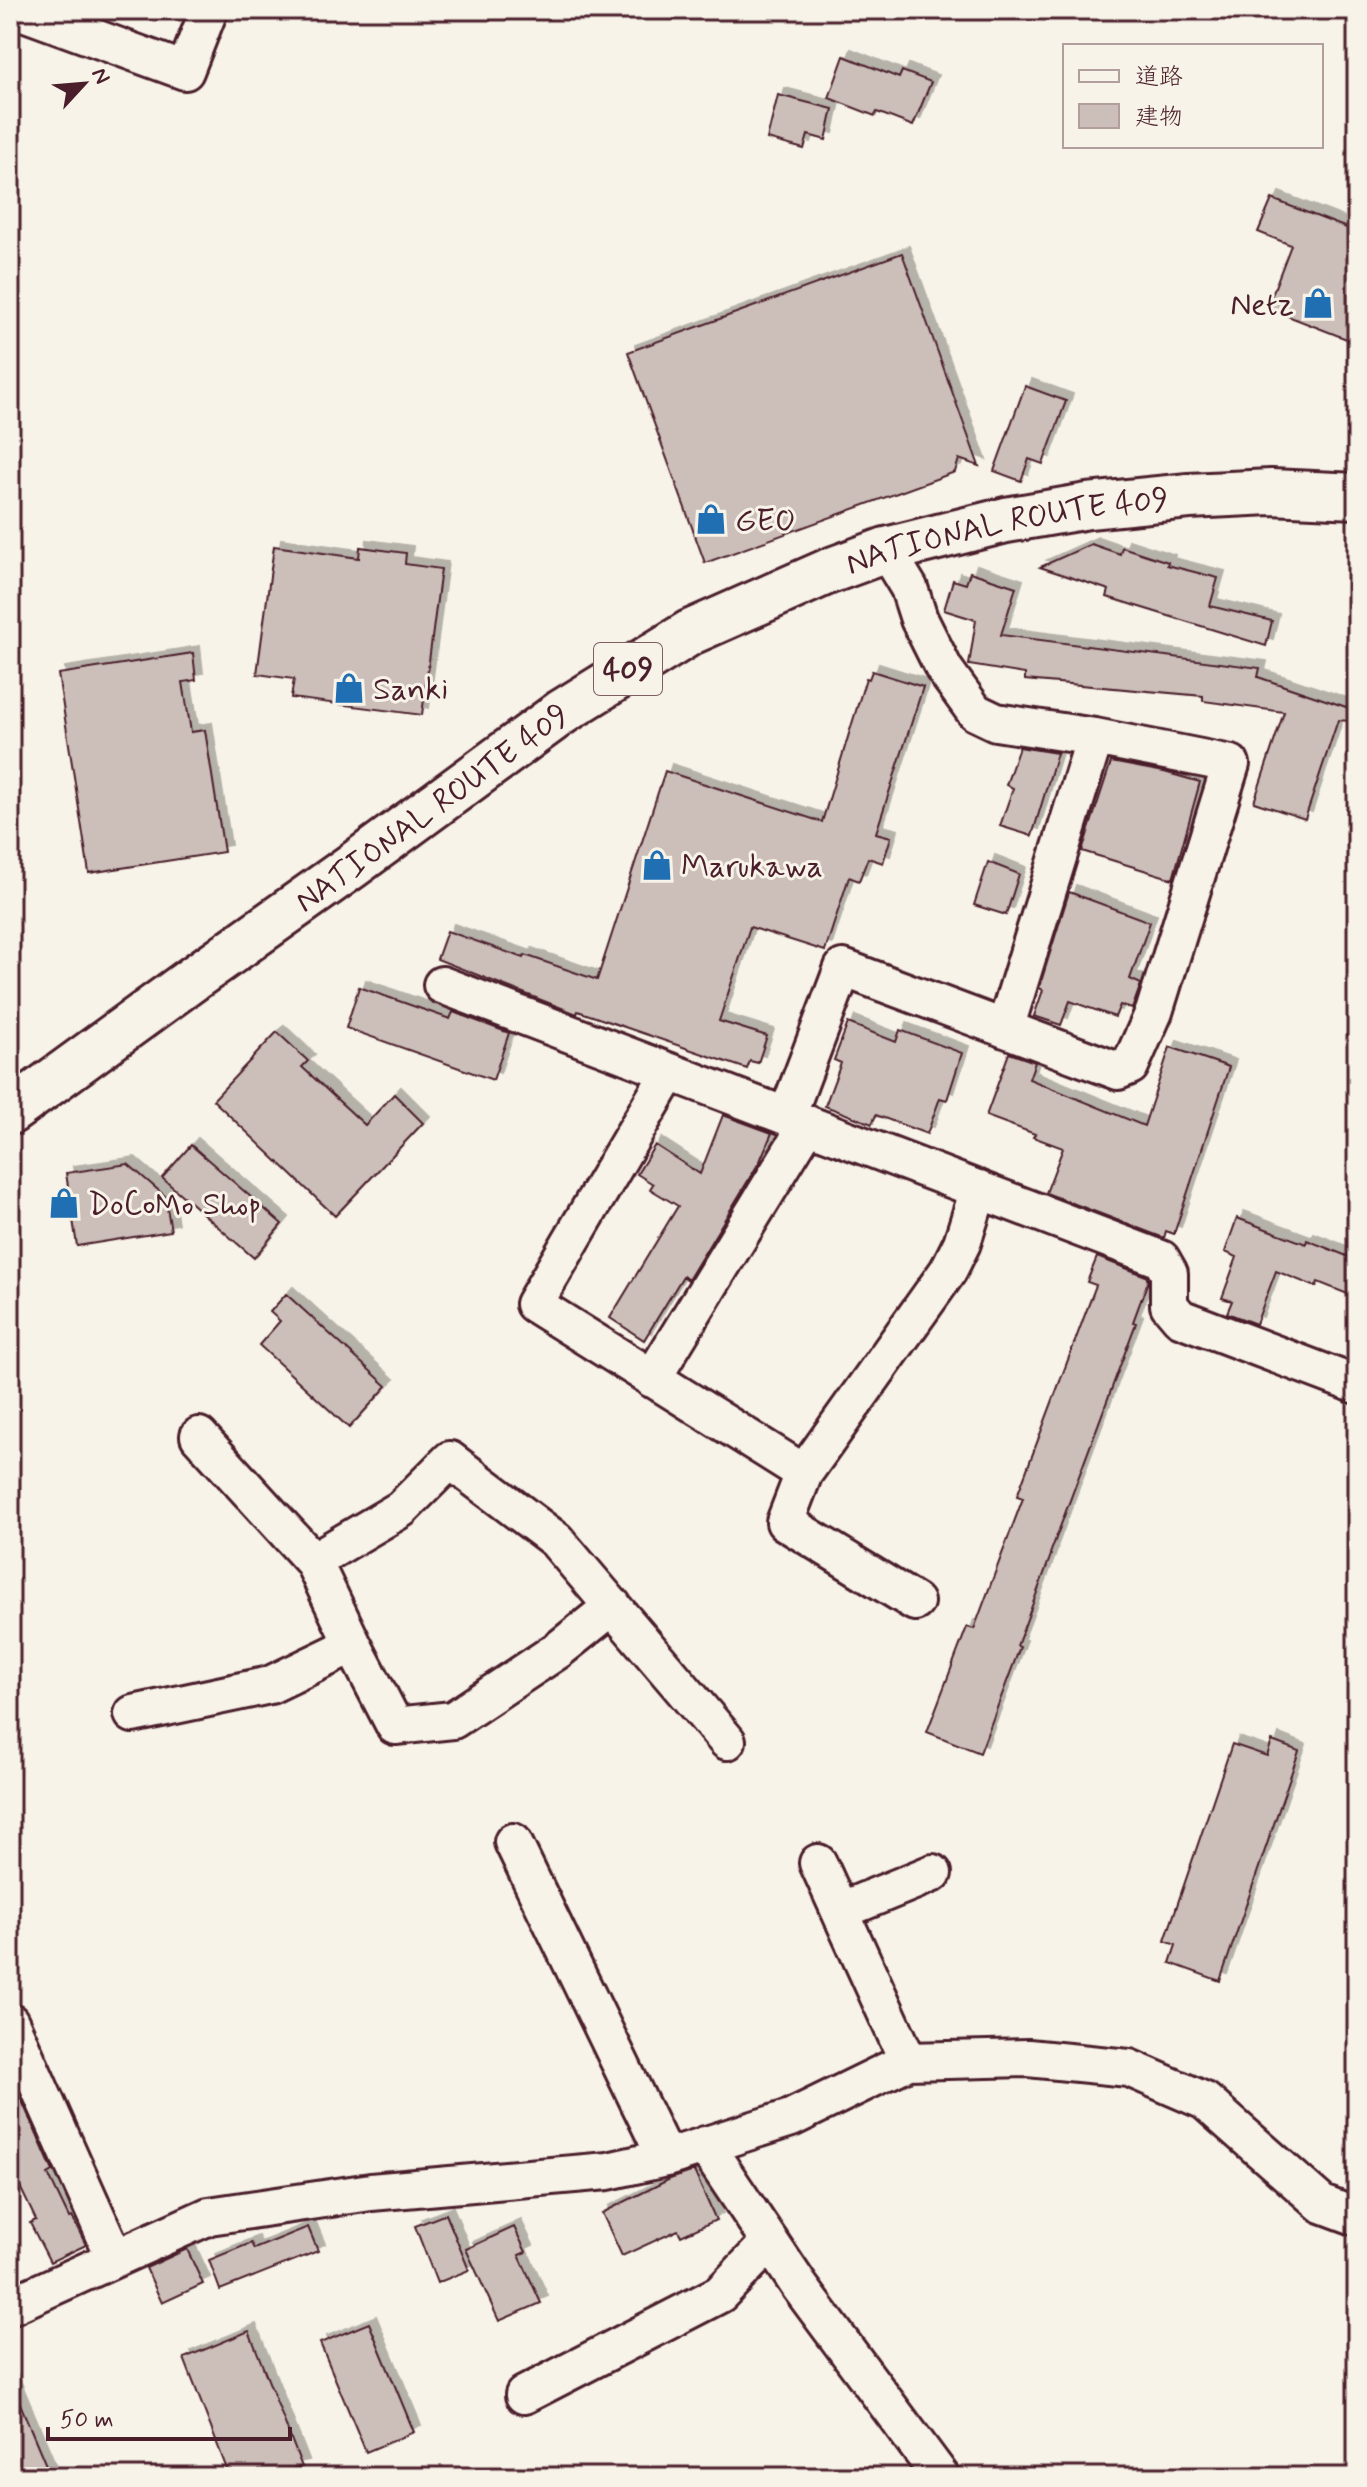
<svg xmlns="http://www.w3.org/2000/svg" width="1367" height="2487" font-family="Mynerve,'Klee One',sans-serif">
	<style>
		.building { fill: #ccbfb9; stroke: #4a1f2b; stroke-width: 2; filter: url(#shadow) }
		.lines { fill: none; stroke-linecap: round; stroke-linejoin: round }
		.minor-casing { stroke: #4a1f2b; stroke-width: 42 }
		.trunk-casing { stroke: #4a1f2b; stroke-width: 50 }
		.minor { stroke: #f7f3e8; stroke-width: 36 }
		.trunk { stroke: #f7f3e8; stroke-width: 44 }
		.labels { text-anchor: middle; stroke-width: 6; stroke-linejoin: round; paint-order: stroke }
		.shield { fill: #f7f3e8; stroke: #7e5f64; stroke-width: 2 }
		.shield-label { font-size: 30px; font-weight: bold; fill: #4a1f2b }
		.poi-label { font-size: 32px; fill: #4a1f2b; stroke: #f7f3e8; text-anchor: start }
		.street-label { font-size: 32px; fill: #4a1f2b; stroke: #f7f3e8 }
	</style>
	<defs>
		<filter id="shadow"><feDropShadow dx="7" dy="-7" stdDeviation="0" flood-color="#0004"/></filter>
	</defs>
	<rect width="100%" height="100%" fill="#f7f3e8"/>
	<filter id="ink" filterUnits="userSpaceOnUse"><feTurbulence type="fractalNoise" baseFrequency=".0125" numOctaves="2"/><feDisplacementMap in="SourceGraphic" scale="16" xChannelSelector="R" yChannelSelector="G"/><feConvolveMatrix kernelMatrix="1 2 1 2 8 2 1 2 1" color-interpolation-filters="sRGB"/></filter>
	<g filter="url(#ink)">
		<path class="building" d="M844,56L899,78L902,71L931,82L913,126L877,112L875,116L829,98Z
			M778,95L833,109L826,140L808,135L804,149L767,139Z
			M1272,199L1357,232V343L1267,308L1291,245L1258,232Z
			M902,253L979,466L959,459L955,472L705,563L628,352Z
			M1025,386L1066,401L1043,464L1029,459L1021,481L994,471Z
			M1091,544L1120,554L1122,547L1168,562L1167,565L1218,578L1210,606L1272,621L1266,646L1107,597L1109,590L1040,567Z
			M274,546L359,558L360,547L406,553L405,564L441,569L422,715L291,698L294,679L257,674Z
			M970,572L1016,587L1001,635L1260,668L1258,677L1352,709L1349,721L1338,720L1305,819L1254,802L1284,712L1203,701V696L1025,680V674L969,665L976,620L944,610L953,580L966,584Z
			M193,653L196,680L183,682L191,732L205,730L224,852L89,873L58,674Z
			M872,671L923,687L876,833L891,837L883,863L868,858L859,881L849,877L825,951L750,927L719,1021L767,1036L758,1063L750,1061L747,1069L578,1011L577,1014L437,959L447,931L524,958L525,955L597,980L665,771L822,822L866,678L869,679Z
			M1019,747L1057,753L1032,836L1000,826L1013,788L1006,785Z
			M1111,762L1164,772L1200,782L1173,879L1082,851Z
			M988,862L1019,874L1006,915L974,905Z
			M1069,892L1150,922L1130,979L1141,984L1132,1009L1120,1005L1115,1017L1070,1001L1061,1025L1034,1016L1043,990L1039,988Z
			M359,987L450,1019L453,1012L509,1033L493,1080L346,1028Z
			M848,1023L896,1042L900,1030L962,1053L947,1100L940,1098L927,1134L876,1115L872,1124L825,1106L841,1063L834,1060Z
			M277,1032L308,1061L302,1067L365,1125L394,1094L423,1123L335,1216L213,1100Z
			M1170,1047L1229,1067L1174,1234L1166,1231L1164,1238L1046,1193L1063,1148L1033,1137L1035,1134L986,1116L1009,1053L1035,1062L1029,1079L1144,1126Z
			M723,1115L772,1133L760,1161L688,1280L683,1276L644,1340L610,1318L678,1206L650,1189L653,1184L637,1174L655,1145L700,1174Z
			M191,1145L282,1224L254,1258L162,1178Z
			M128,1164L165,1196L171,1231L77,1246L66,1173Z
			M1237,1218L1306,1244L1307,1240L1357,1260V1276L1350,1295L1318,1282L1316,1287L1276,1271L1256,1324L1227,1313L1232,1301L1222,1298L1237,1257L1225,1252Z
			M1097,1257L1146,1276L1148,1281L1133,1322L1136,1323L1050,1554L1051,1555L1017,1646L1020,1647L980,1753L927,1732L967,1627L974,1629L1023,1498L1017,1496L1096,1285L1087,1282Z
			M286,1294L387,1386L349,1428L259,1345L280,1321L270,1312Z
			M1272,1741L1299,1751L1220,1981L1170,1963L1176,1945L1165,1941L1232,1744L1267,1756Z
			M10,2074L53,2171L48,2174L69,2218L72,2217L86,2245L50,2262L30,2223L36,2220L10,2166Z
			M694,2171L716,2220L681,2236L678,2230L622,2256L602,2213L670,2179Z
			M446,2214L469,2270L437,2283L415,2226Z
			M308,2227L318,2251L220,2290L209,2260L251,2243L254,2249Z
			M514,2227L526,2252L519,2255L541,2303L499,2321L466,2249Z
			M187,2249L203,2284L162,2303L146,2268Z
			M369,2323L414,2432L366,2452L320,2343Z
			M249,2331L302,2467L246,2477H230L184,2358Z
			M10,2380L51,2477H10Z"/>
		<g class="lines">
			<defs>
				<path id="minor" d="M18,10L185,71L209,10
					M442,985L1161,1259L1169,1273V1305L1180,1318L1357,1385
					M1005,1029L1095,737
					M670,1072L534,1304L804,1473
					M787,1116L843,968L1118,1071L1130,1066L1154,1012L1231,764L1095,737L996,722L975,712L944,669L919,619L909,588L886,550
					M652,1379L808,1124
					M199,1436L313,1561L353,1645
					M313,1561L401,1509L450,1460L556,1540L727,1741
					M915,1602L785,1522L804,1473L948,1271L962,1243L979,1189
					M133,1714L270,1685L353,1645L395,1726L453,1720L558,1650L613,1606
					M513,1842L666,2158
					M818,1863L908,2061
					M840,1911L933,1873
					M10,2022L115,2258
					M705,2145L800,2287L941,2477
					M10,2306L209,2216L371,2192L608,2171L666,2158L791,2118L908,2061L1028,2058L1129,2068L1205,2101L1322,2204L1357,2217
					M524,2395L720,2294L770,2242"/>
				<g id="trunk">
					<path id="s1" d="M10,1112L194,978L352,866L562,712L691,632L829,571L886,550L1006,520L1088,506L1189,496L1271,492L1357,496"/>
				</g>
			</defs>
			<use href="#minor" class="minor-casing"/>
			<use href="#trunk" class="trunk-casing"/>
			<use href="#minor" class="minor"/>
			<use href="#trunk" class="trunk"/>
		</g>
	</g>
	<defs>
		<symbol id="shop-bare" viewBox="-9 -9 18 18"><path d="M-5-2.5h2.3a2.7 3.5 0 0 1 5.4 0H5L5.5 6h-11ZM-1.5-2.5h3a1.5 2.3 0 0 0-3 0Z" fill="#1f6fb2" stroke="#f7f3e8" stroke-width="2.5" paint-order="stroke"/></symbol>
	</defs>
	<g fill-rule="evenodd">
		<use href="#shop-bare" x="1296" y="281" width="44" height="44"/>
		<use href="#shop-bare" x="689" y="497" width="44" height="44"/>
		<use href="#shop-bare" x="327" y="666" width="44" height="44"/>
		<use href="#shop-bare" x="635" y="843" width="44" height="44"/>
		<use href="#shop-bare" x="42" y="1181" width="44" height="44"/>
	</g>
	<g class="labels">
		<rect class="shield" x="594" y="643" width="68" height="52" rx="6"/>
		<g class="shield-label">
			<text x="628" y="679">409</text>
		</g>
		<g class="poi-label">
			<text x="1294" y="314" text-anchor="end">Netz</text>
			<text x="735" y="530">GEO</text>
			<text x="373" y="699">Sanki</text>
			<text x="681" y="876">Marukawa</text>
			<text x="88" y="1214">DoCoMo Shop</text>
		</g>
		<g class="street-label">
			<text dy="11" stroke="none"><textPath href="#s1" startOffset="1168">NATIONAL ROUTE 409</textPath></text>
			<text dy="11" stroke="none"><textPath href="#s1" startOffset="520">NATIONAL ROUTE 409</textPath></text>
		</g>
	</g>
	<rect width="1367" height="2487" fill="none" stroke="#f7f3e8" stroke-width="40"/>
	<rect x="20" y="20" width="1327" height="2447" fill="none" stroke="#4a1f2b" stroke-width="3" filter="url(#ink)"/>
	<rect x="1063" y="44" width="260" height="104" fill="#f7f3e8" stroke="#b29e9c" stroke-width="2"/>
	<rect x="1079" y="70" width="40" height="12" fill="#f7f3e8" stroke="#b29e9c" stroke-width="2"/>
	<text x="1135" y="84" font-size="24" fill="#4a1f2b">道路</text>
	<rect x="1079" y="104" width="40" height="24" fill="#ccbfb9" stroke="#b29e9c" stroke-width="2"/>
	<text x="1135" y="124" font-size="24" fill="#4a1f2b">建物</text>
	<g transform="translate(84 84) rotate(64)" stroke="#f7f3e8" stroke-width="6" paint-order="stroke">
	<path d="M0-6L14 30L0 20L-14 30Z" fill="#4a1f2b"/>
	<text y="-12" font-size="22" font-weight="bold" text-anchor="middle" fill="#4a1f2b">N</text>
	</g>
	<path d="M48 2427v12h242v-12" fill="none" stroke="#4a1f2b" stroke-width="4"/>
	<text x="60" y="2427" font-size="24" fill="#4a1f2b" stroke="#f7f3e8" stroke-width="6" paint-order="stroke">50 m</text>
</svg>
